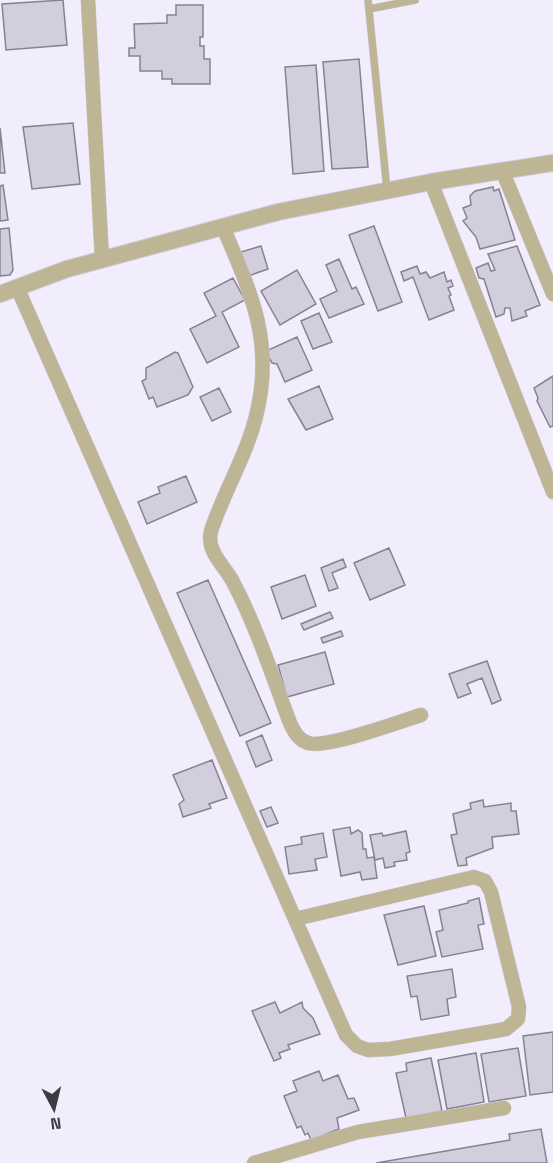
<svg xmlns="http://www.w3.org/2000/svg" width="553" height="1163" font-family="'Space Grotesk',sans-serif">
	<style>
		.building { fill: #d3cede; stroke: #868291; stroke-width: 1.5 }
		.lines { fill: none; stroke-linecap: round; stroke-linejoin: round }
		.service-casing { stroke: #cdc9d8; stroke-width: 8 }
		.minor-casing { stroke: #cdc9d8; stroke-width: 15 }
		.tertiary-casing { stroke: #cdc9d8; stroke-width: 18 }
		.service { stroke: #bdb594; stroke-width: 7 }
		.minor { stroke: #bdb594; stroke-width: 14 }
		.tertiary { stroke: #bdb594; stroke-width: 16 }
	</style>
	<rect width="100%" height="100%" fill="#f1edfd"/>
	<path class="building" d="M63,0L67,45L6,50L2,4Z
		M176,5H203V37H200V46H204V59H210V84H172V79H162V71H140V56H129V48H135L134,24L167,23V15H176Z
		M359,59L368,167L332,169L323,62Z
		M316,65L324,171L293,174L285,67Z
		M73,123L80,184L32,189L23,127Z
		M0,128L5,173H0Z
		M3,185L8,220L0,221V186Z
		M493,187L494,191L499,189L515,240L480,249L476,237L463,221L467,218L463,208L471,205L470,196L475,191Z
		M374,226L402,302L378,311L349,235Z
		M9,228L13,270L10,275L0,276V229Z
		M261,246L268,269L248,276L241,252Z
		M517,246L540,305L525,311L527,316L512,321L510,308H505L504,314L496,317L484,279L479,278L476,268L488,263L491,271L495,270L488,254Z
		M339,259L352,289L356,287L364,304L329,318L320,299L337,291L326,265Z
		M417,266L420,274L426,272L430,278L444,272L447,282L451,280L453,286L448,288L451,295L449,296L454,310L429,320L413,277L404,281L401,272Z
		M297,270L316,304L280,325L261,291Z
		M233,278L245,300L222,312L239,347L207,363L190,329L216,316L204,293Z
		M319,313L332,342L313,349L301,321Z
		M297,337L312,370L285,382L277,364L272,363L266,351Z
		M175,352L178,353L193,387L188,395L157,407L153,397L149,399L142,381L146,379V368Z
		M553,376V426L550,427L537,401L538,398L534,388Z
		M319,386L333,419L306,430L288,399Z
		M219,388L231,412L212,421L200,397Z
		M186,476L197,502L147,524L138,502L160,493L158,487Z
		M389,548L405,585L370,600L354,563Z
		M343,559L346,567L332,573L338,588L329,591L321,568Z
		M305,575L316,606L282,619L271,587Z
		M208,580L271,723L240,736L177,593Z
		M330,612L333,618L304,630L301,624Z
		M341,631L343,636L323,643L321,638Z
		M325,652L334,684L287,697L278,665Z
		M487,661L501,700L492,704L482,678L467,684L471,693L458,698L449,674Z
		M262,735L272,760L256,767L246,742Z
		M212,760L227,798L209,804L211,808L183,817L179,804L184,800L173,775Z
		M483,800L484,807L511,803V811H516L519,834L492,837L493,848L466,858L467,865L458,866L451,835L457,834L453,814L471,809L470,803Z
		M271,807L278,823L267,827L260,811Z
		M350,827L351,834L358,830L362,833L363,849H366L367,858L374,857L377,878L362,880L360,872L341,876L333,830Z
		M406,831L410,852L406,853L407,860L394,862L395,866L385,868L383,858L375,860L370,835L382,833L383,836Z
		M323,833L327,857L315,859L317,870L289,874L285,847L302,844L301,837Z
		M479,898L484,924L478,925L483,949L442,957L436,932L443,930L439,910L468,903V901Z
		M424,906L436,956L398,965L384,915Z
		M452,969L456,997L447,999L449,1015L421,1020L417,996L411,997L407,976Z
		M275,1002L280,1013L302,1002L303,1008L313,1018L320,1034L288,1045L290,1049L279,1053L281,1058L274,1061L252,1011Z
		M553,1032V1092L530,1095L523,1036Z
		M518,1048L526,1096L489,1102L481,1054Z
		M476,1053L484,1102L447,1109L438,1060Z
		M431,1058L442,1111L406,1118L396,1073L407,1071L406,1063Z
		M319,1071L323,1081L338,1075L348,1099L354,1098L359,1110L337,1118L339,1129L311,1140L308,1133L305,1135L301,1126L297,1128L284,1096L297,1091L293,1081Z
		M541,1129L547,1163H376L510,1140L509,1134Z"/>
	<g class="lines">
		<defs>
			<path id="service" d="M368,0L387,190
				M369,9L415,0"/>
			<path id="minor" d="M88,0L102,259
				M502,170L553,294
				M431,182L553,492
				M223,227C250,291 274,340 257,412C248,453 224,491 211,531C206,551 223,564 232,580C256,625 272,675 290,723C294,731 298,740 308,743C326,749 399,722 421,715
				M17,287L346,1035L357,1046L368,1050L390,1049L506,1029L518,1019L519,1007L491,892L485,881L474,877L295,919
				M254,1163L358,1132L504,1108"/>
			<path id="tertiary" d="M0,294L67,269L278,212L431,182L553,163"/>
		</defs>
		<use href="#service" class="service-casing"/>
		<use href="#minor" class="minor-casing"/>
		<use href="#tertiary" class="tertiary-casing"/>
		<use href="#service" class="service"/>
		<use href="#minor" class="minor"/>
		<use href="#tertiary" class="tertiary"/>
	</g>
	<g transform="translate(54 1109) rotate(173)" stroke="#f1edfd" stroke-width="4.5" paint-order="stroke">
	<path d="M0-4.5L10 22L0 15L-10 22Z" fill="#3d3b42"/>
	<text y="-9" font-size="16" font-weight="bold" text-anchor="middle" fill="#3d3b42">N</text>
	</g>
</svg>
